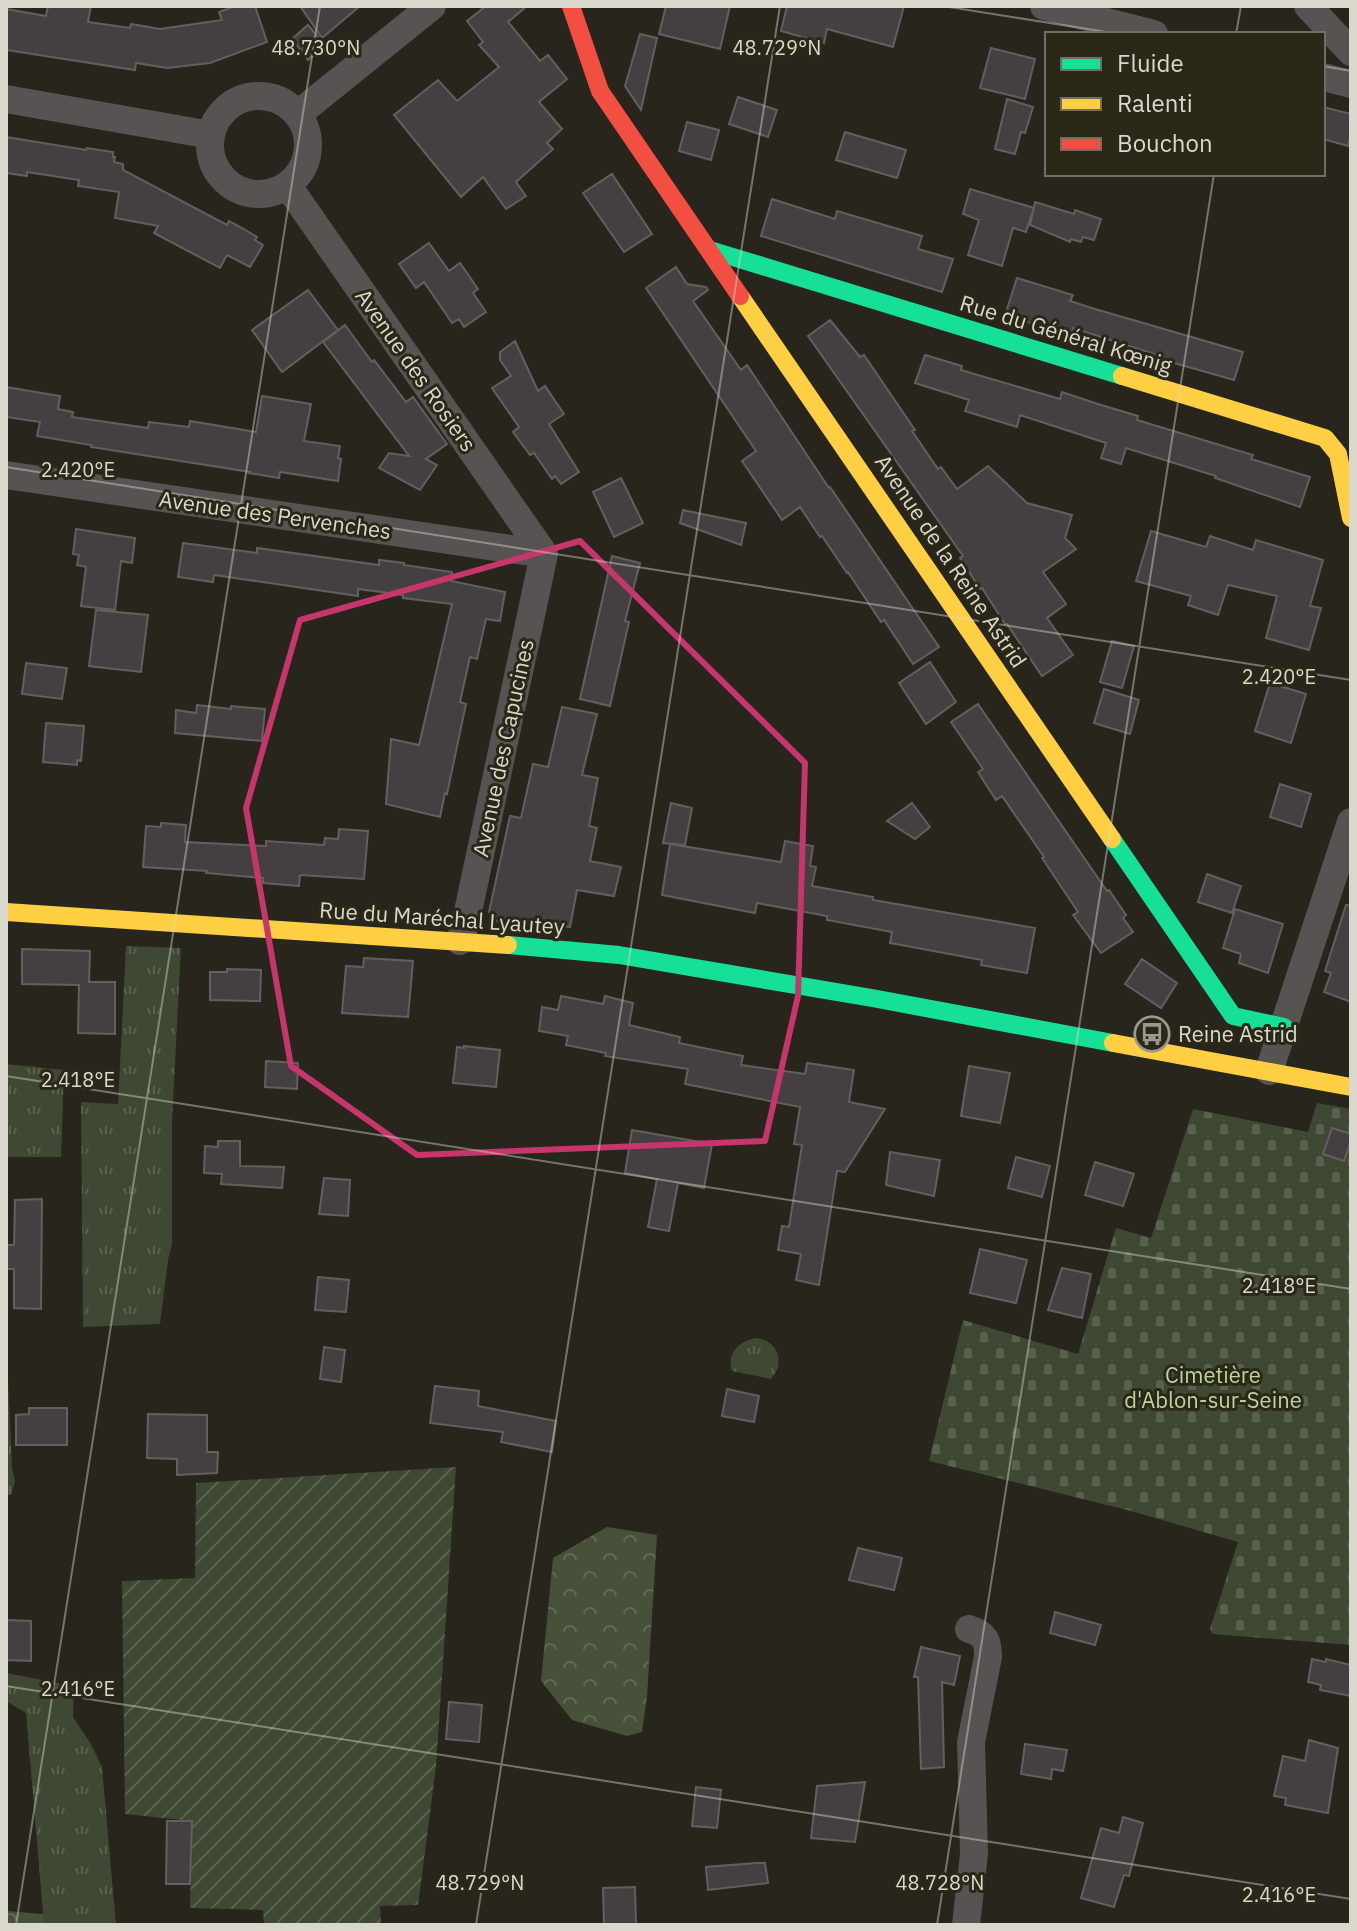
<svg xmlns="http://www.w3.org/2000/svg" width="1357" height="1931" font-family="'IBM Plex Sans',sans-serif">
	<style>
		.grass { fill: url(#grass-tufts) }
		.forest { fill: url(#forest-crowns) }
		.cemetery { fill: url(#cemetery-stones) }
		.garden { fill: url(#garden-furrows) }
		.building { fill: #444041; stroke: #625f5f; stroke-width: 2 }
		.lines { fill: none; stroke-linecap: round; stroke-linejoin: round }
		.street { stroke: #575352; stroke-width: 28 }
		.fast { stroke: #16e098; stroke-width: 18 }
		.slow { stroke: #ffcf43; stroke-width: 18 }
		.jam { stroke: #f24e42; stroke-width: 18 }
		.marked { fill: none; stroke: #c6356c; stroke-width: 6; stroke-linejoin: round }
		.ticks { fill: none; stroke: #dad8cd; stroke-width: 2; stroke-opacity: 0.45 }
		.labels { text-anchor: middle; stroke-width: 6; stroke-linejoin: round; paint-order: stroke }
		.street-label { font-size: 22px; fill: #dad8cd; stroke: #2c2817 }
		.poi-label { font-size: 22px; fill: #dad8cd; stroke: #2c2817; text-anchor: start }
		.park-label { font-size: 22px; fill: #bbd4a1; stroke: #2c2817 }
		.ticks-label { font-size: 20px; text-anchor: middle; fill: #dad8cd; stroke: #2c2817; stroke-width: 6; stroke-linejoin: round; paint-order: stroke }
	</style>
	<defs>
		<pattern id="grass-tufts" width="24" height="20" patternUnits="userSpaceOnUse" patternTransform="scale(2)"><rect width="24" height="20" fill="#3e4832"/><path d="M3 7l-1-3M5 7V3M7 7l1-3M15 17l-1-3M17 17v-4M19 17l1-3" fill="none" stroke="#59624e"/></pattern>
		<pattern id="forest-crowns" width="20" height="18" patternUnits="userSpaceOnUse" patternTransform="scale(2)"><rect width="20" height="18" fill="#47513a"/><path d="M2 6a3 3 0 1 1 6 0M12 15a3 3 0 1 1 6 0" fill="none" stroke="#616955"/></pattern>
		<pattern id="cemetery-stones" width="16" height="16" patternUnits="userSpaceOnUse" patternTransform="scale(2)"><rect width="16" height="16" fill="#3e4832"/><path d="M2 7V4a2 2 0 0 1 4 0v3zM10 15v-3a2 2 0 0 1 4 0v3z" fill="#59624e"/></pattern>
		<pattern id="garden-furrows" width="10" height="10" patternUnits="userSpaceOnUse" patternTransform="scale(2)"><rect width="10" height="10" fill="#3e4832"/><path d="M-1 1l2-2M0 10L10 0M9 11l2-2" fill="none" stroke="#59624e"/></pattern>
	</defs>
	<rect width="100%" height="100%" fill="#27251c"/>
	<path class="grass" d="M126,946L181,948L172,1122V1244L168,1260L160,1324L83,1327L81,1102L118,1104Z
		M6,1064L64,1070L61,1157H6Z
		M756,1338C778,1340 786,1363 771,1379L732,1371C726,1354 739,1341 756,1338Z
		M6,1379H8L12,1468L15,1481L11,1495H6Z
		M6,1673L74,1686L73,1717L91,1744L102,1767L116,1925H44L26,1713L6,1701Z"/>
	<path class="forest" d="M607,1527L657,1535L647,1697L642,1732L627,1736L572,1720L541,1681L553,1558Z
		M6,1911L43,1914L44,1925H6Z"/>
	<path class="cemetery" d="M1317,1103L1351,1109V1645L1213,1634L1210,1629L1238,1542L1131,1511L929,1461L963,1320L1078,1354L1116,1228L1151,1238L1193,1109L1308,1132Z"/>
	<path class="garden" d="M456,1467L436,1767L418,1905L380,1906L381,1925H264L263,1910L190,1908L192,1821L125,1814L122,1581L195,1578L196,1483Z"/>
	<path class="building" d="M48,6H91L88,22L130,28L131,24L160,29L222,20L219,12L235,6H255L267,42L210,63L167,68L136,63L135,70L6,50V9L46,16Z
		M300,6H360L322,38Z
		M486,6H527L508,22L540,61L548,55L567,79L539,102L562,129L547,143L553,149L516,182L526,196L506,209L483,177L461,197L394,115L438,80L457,101L499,67L479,45L483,42L467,21Z
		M666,6H730L720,49L659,34Z
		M787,6H904L893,47L827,29L824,43L781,31Z
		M308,25L325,45L308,60L292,39Z
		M640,34L657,38L641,110L625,86Z
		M991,48L1035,59L1025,99L980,88Z
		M738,97L777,110L768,137L729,124Z
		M1007,99L1033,107L1025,133L1021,132L1015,154L995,149Z
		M1323,107L1351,114V134L1348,146L1323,139Z
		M687,122L719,130L711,160L679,151Z
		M845,132L906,150L897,178L836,160Z
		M6,137L86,150L87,148L113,152V157H115L114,162L123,164V170L227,225L229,221L242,228L257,237L255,240L263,245L250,267L227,255L220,268L154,233L158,226L115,218L119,192L78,186L79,180L27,172V176L6,173Z
		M612,174L652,234L624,252L583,193Z
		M970,189L1034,208L1026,232L1013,228L1002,266L968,255L979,220L963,214Z
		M772,199L835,219L837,211L922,236L918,249L953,259L942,292L761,236Z
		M1035,202L1074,214L1075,210L1101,219L1094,240L1083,237L1081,242L1071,239L1070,242L1030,225Z
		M429,243L449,271L460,263L478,289L473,293L486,312L464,327L459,319L452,323L424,282L416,288L399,264Z
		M676,267L687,284L706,287L708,290L693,301L741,370L747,365L829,488L830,487L939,647L913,664L884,620L881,622L848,572L847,573L822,536L820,537L800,507L782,520L742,461L756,451L646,288Z
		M1017,278L1073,295L1070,301L1095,309L1243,352L1234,380L1153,357L1154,354L1073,328L1071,336L1005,315Z
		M308,290L338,330L282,372L252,330Z
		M830,320L860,357L864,355L915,430L912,431L938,469L941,467L957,489L988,466L1027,503L1072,515L1065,538L1076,549L1043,572L1066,604L1047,618L1073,655L1042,676L1007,624H1005L982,588L980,589L960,558L963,556L808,336Z
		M345,325L372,362L374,360L406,402L413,397L447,444L426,459L437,465L420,490L379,468L389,453L409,456L323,342Z
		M515,341L538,391L545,386L564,414L549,424L579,472L561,484L555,476L552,479L534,453L530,455L513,432L519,427L492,388L511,376L500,360V352Z
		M925,355L962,366L961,370L1060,399L1062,392L1098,404L1138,416L1137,420L1253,455L1251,459L1310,477L1300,507L1215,478L1216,476L1126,448L1121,464L1101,458L1106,443L1020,415L1017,427L965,411L969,400L915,383Z
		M6,387L60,396L58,409L73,412L72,417L148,428L149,422L189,427L190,421L256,432L262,396L311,404L304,441L340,446L338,458L341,459L338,481L280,472L279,478L249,473L250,472L91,447V445L37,436L40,422L6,417Z
		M621,478L643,523L614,537L593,492Z
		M683,510L746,523L741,545L680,523Z
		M76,529L135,538L132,563L121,561L115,610L81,606L86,567L77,565L79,555L73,554Z
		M1151,531L1206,547L1210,536L1253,550L1256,540L1323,560L1310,606L1321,608L1309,650L1266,638L1277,596L1228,585L1218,615L1188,605L1191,596L1136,581Z
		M183,543L257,553V548L379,565V560L404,563V565L452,572L451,581L505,592L500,621L486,619L477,659L470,657L460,702L466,704L447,794L445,793L440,817L386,804L391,739L419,745L452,604L403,598V595L358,589V596L214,575L213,582L178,577Z
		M612,556L640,563L625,621L629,622L610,706L580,699Z
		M96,610L148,615L141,672L89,666Z
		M1112,641L1134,646L1122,688L1100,682Z
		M930,662L956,702L926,724L899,683Z
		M26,663L67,668L62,699L22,694Z
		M1270,683L1306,694L1291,743L1255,731Z
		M1104,689L1139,700L1130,734L1094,723Z
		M978,704L1107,891L1109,890L1126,915L1123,918L1133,932L1101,953L1073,915L1078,912L1042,858L1044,857L1002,796L996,800L978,772L983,769L951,722Z
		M197,705L231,709V706L265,709L262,741L175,733L176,710L196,713Z
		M562,707L597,714L582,775L598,778L589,826L597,828L590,861L621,867L614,896L577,890L570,927L495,921L489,912L510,816L521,818L533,764L548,767Z
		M46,723L84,726L81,761L77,760V765L43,762Z
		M1280,784L1311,794L1301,827L1270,817Z
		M671,803L692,808L685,845L663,843Z
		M912,803L930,827L915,839L887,821Z
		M161,823L186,825L185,842L266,846V841L324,845L325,838L338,839L339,829L368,831L364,879L300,875L299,886L263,883V878L206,873L207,871L143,867L146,826L161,827Z
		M785,841L813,846L810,866L816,867L812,886L873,897V900L1035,928L1027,973L981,965L982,960L890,943L892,932L827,920V916L757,903L755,913L662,895L670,844L781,862Z
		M1207,874L1241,886L1232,913L1198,902Z
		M1346,905H1351V1002L1324,992L1331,973L1325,971Z
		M1235,909L1283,924L1268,973L1239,963L1241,954L1223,948Z
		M22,949L90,951L89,982H115V1034L78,1033L79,985L22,984Z
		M364,958L413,961L408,1017L342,1013L346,966L363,967Z
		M1142,959L1177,983L1161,1008L1125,984Z
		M227,969L261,970L260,1001L210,1000V972H227Z
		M561,996L603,1004L605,996L633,1003L629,1025L680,1037L679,1043L743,1056L741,1065L805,1074L807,1063L854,1070L849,1102L885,1109L845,1172L837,1171L819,1285L796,1280L801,1254L778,1250L782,1226L789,1227L802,1145L794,1144L800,1107L685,1084L688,1069L605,1056L606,1053L566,1045L568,1036L539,1031L542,1007L558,1010Z
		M464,1046L500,1050L496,1087L453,1083L457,1047L464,1048Z
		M266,1061L298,1063L297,1089L265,1087Z
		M969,1066L1010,1073L1000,1123L961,1116Z
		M1332,1128L1351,1134V1141L1344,1161L1323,1154Z
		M632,1130L712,1144L704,1188L678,1183L669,1231L648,1227L657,1179L625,1173Z
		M218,1141H240V1166L284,1167L282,1188L221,1184L222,1174L204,1173L205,1146L218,1147Z
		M890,1152L940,1160L934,1196L886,1185Z
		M1016,1157L1050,1166L1042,1197L1008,1188Z
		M1095,1162L1134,1174L1123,1206L1085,1195Z
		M324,1178L350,1180L348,1216L319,1214Z
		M42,1199L41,1309L14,1308V1269H6V1245H14L15,1200Z
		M980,1249L1027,1260L1016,1303L970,1293Z
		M1062,1268L1091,1274L1082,1318L1048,1310Z
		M318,1277L349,1280L346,1312L315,1310Z
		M324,1347L345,1350L341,1382L320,1379Z
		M435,1386L479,1391L478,1406L556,1421L552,1452L501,1442L503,1432L430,1423Z
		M727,1389L759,1396L754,1422L722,1416Z
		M29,1408H67V1445H16V1415L29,1414Z
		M148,1414L207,1415V1452H218L217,1473L177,1475V1459L147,1458Z
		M858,1548L902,1558L894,1590L849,1580Z
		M1055,1612L1101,1625L1095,1645L1050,1633Z
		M6,1620L31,1621V1661L6,1660Z
		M921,1647L960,1656L954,1685L942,1682L944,1767L921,1769L918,1677H914Z
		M1312,1659L1326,1662V1659L1351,1665V1696L1320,1690L1321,1685L1308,1682Z
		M449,1702L482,1705L479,1742L446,1739Z
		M1309,1740L1338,1748L1328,1813L1285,1805L1286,1798L1274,1796L1283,1756L1305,1761Z
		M1025,1744L1067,1750L1063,1771L1052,1769L1051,1779L1021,1774Z
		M865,1782L855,1842L811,1838L817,1786Z
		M696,1787L721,1790L717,1828L692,1826Z
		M1123,1817L1143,1823L1129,1876L1124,1875L1114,1907L1081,1898L1101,1828L1119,1833Z
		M167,1821H192L190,1884H166Z
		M756,1863H765L768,1883L708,1890L706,1867Z
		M635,1887L636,1925H604L603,1888Z"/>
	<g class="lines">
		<path class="street" d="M1044,6L1154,34
			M1308,6L1351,52
			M1323,77L1351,84
			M210 145a49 49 0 1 1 98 0a49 49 0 1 1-98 0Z
			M6,99L211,135
			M298,114L432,6
			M288,186L544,554
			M6,475L544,554
			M460,941L466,921L544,554
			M1269,1071L1351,822
			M966,1925L974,1854L971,1742L988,1657C988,1640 985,1634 969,1629"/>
		<path class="fast" d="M710,250L1122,376
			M1112,839L1233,1016L1284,1027
			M508,945L619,955L872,998L1113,1043"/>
		<path class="slow" d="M740,296L1112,839
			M1122,376L1325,438L1338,454L1351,518
			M6,912L508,945
			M1113,1043L1351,1087"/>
		<path class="jam" d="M571,6L600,91L740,296"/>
	</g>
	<path class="marked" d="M580,541L805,763L798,996L765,1141L417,1155L291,1066L246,808L300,620Z"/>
	<path class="ticks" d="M943,6L1119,34M1236,34L1241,6M1323,66L1351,71M6,467L1351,680M6,1076L1351,1289M6,1686L1351,1899M16,1925L320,6M476,1925L780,6M937,1925L1214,174"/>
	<defs>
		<symbol id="bus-ring" viewBox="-11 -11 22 22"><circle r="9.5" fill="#2c2817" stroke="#9b998f" stroke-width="1.5"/><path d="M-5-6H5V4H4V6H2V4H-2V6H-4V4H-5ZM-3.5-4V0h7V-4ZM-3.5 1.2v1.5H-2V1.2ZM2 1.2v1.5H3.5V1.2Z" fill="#9b998f"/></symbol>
	</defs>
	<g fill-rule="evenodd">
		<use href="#bus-ring" x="1132" y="1014" width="40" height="40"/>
	</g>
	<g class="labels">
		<g class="street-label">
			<text transform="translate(1066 334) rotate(17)" y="8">Rue du Général Kœnig</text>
			<text transform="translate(416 370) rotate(55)" y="8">Avenue des Rosiers</text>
			<text transform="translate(275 515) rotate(8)" y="8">Avenue des Pervenches</text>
			<text transform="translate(951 561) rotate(56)" y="8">Avenue de la Reine Astrid</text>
			<text transform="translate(503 748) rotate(-78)" y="8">Avenue des Capucines</text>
			<text transform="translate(442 918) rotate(4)" y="8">Rue du Maréchal Lyautey</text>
		</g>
		<g class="poi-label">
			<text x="1178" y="1042">Reine Astrid</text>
		</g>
		<g class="park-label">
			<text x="1213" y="1383">Cimetière<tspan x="1213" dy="25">d'Ablon-sur-Seine</tspan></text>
		</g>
	</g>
	<g class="ticks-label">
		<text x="316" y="55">48.730°N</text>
		<text x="777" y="55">48.729°N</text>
		<text x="78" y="477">2.420°E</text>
		<text x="1279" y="684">2.420°E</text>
		<text x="78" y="1087">2.418°E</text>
		<text x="1279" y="1293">2.418°E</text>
		<text x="78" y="1696">2.416°E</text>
		<text x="480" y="1890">48.729°N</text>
		<text x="940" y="1890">48.728°N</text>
		<text x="1279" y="1902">2.416°E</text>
	</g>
	<rect width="1357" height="1931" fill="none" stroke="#dad8cd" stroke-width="16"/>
	<rect x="1045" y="32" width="280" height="144" fill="#2c2817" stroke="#726e60" stroke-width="2"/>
	<rect x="1061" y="58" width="40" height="12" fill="#16e098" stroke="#726e60" stroke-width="2"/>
	<text x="1117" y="72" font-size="24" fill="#dad8cd">Fluide</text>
	<rect x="1061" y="98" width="40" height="12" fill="#ffcf43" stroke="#726e60" stroke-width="2"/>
	<text x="1117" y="112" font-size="24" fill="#dad8cd">Ralenti</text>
	<rect x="1061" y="138" width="40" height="12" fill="#f24e42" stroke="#726e60" stroke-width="2"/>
	<text x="1117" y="152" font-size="24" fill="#dad8cd">Bouchon</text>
</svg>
